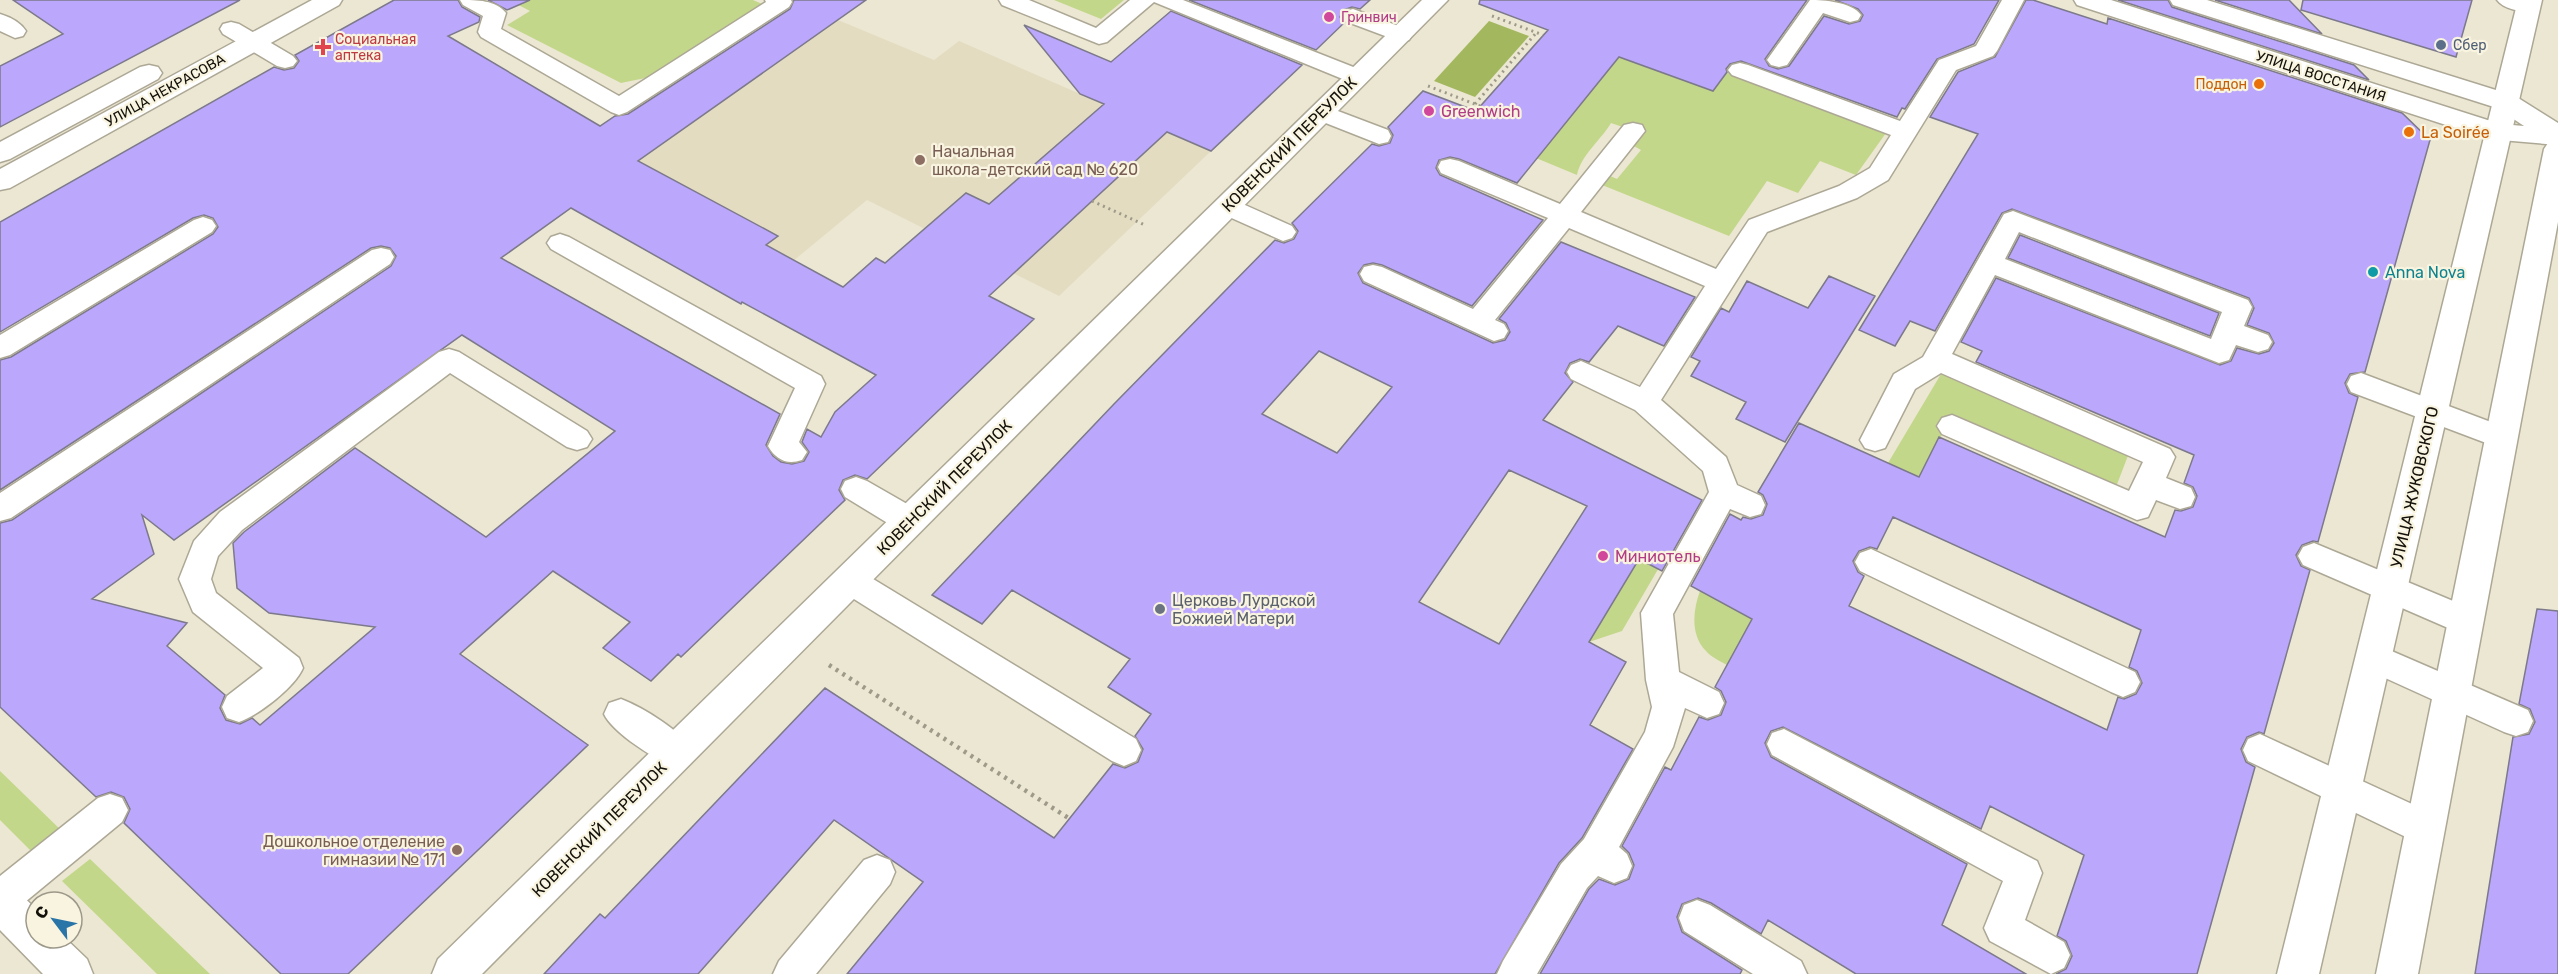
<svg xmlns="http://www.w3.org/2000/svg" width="2558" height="974" font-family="Rubik,sans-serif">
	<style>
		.built { fill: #e3dcc1 }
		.green { fill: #c3d78b }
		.forest { fill: #a3b85e }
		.building { fill: #bba7fb; stroke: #7c798b; stroke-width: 1.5; fill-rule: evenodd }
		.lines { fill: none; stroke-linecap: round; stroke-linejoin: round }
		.service-casing { stroke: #ada895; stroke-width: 3 }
		.minor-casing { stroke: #ada895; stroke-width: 3 }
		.tertiary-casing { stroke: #ada895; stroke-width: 3 }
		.secondary-casing { stroke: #ada895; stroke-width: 3 }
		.path-far1 { stroke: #9e9a8a; stroke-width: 3; stroke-dasharray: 2 4; stroke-linecap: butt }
		.path { stroke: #9e9a8a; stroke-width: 4.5; stroke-dasharray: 3 5; stroke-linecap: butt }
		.service { fill: #fff; fill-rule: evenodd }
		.minor { fill: #fff; fill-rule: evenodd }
		.tertiary { fill: #fff; fill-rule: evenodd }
		.secondary { fill: #fff; fill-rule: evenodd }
		.hotel-dot { fill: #d1479c; stroke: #f9f4e0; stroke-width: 2 }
		.service-dot { fill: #5c6f8a; stroke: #f9f4e0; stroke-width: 2 }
		.health-dot { fill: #e0444e; stroke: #f9f4e0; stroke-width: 2 }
		.food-dot { fill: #e8710a; stroke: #f9f4e0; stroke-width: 2 }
		.education-dot { fill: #8d6e63; stroke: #f9f4e0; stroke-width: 2 }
		.culture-dot { fill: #0f9aa8; stroke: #f9f4e0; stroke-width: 2 }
		.worship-dot { fill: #6b7280; stroke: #f9f4e0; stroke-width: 2 }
		.labels { text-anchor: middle; stroke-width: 4.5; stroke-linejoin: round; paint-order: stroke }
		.far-hotel-label { font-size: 14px; fill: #b23c85; stroke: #f9f4e0; text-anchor: start }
		.far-health-label { font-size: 14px; fill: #be3a42; stroke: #f9f4e0; text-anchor: start }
		.far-service-label { font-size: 14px; fill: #4e5e75; stroke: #f9f4e0; text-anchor: start }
		.far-street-label { font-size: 14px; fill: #13110a; stroke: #f9f4e0 }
		.far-food-label { font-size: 14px; fill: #c56008; stroke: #f9f4e0; text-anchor: end }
		.hotel-label { font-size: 16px; fill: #b23c85; stroke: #f9f4e0; text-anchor: start }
		.food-label { font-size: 16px; fill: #c56008; stroke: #f9f4e0; text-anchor: start }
		.street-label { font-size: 16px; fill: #13110a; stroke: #f9f4e0 }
		.education-label { font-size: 16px; fill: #785e54; stroke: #f9f4e0; text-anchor: start }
		.culture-label { font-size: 16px; fill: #0d838f; stroke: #f9f4e0; text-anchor: start }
		.worship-label { font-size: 16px; fill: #5b616d; stroke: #f9f4e0; text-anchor: start }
	</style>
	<rect width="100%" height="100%" fill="#ece7d3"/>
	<path class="built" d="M838,20L934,60L959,41L1211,151L1059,296L867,200L741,304L571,208Z"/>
	<path class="green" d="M509,0H753L767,6L660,75L621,83L507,25L530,11Z
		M1054,0H1124L1101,19Z
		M1619,56L1713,91L1734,63L1896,119L1856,175L1820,161L1798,193L1767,181L1729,236L1602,185L1608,175L1617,179L1641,150L1632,145L1640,133L1611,123C1601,140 1581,155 1577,175L1536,158Z
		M1941,374L2129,453L2116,487L1953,414L1919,477L1888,463Z
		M1681,490L1692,511L1622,631L1589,642Z
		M1700,591L1752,619L1727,665C1720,661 1711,657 1706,651C1690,635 1693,610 1700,591Z
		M0,771L64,833L35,855L0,820Z
		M90,859L210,974H157L62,881Z"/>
	<path class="forest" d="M1489,21L1529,36L1475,97L1434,81Z"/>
	<path class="building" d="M13,0H240L0,127V66L63,34Z
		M394,0H458L462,7L480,17L479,22L448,36L600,126L615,116L628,114L790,9L794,0H866L638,161L778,236L766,245L843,287L876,258L885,263L966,193L989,204L1104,104L1080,94L1024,25L1111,62L1171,11L1302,65L1211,151L1167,132L989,296L1034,319L867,479L855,475L843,480L839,490L845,500L681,657L678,654L651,681L603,648L630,622L553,571L460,654L588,745L348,974H281L124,823L130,809L124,797L111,792L96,797L0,707V523L12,520L391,266L396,256L390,248L381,246L371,248L0,490V360L11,357L213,234L218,227L213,218L204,215L193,218L0,332V222L274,67L284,70L294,68L299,61L295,55ZM571,208L741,304L742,302L876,375L835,412L821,437L807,429L802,442L809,452L804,461L792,464L781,462L773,456L766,445L780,414L501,258ZM462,335L615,431L486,537L355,448L244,532L233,543L237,588L269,613L375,627L260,725L252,718L240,724L226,720L220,708L225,695L167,646L187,623L92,599L154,554L142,515L174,540Z
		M488,0H530L507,10Z
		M1189,0H1370L1360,9L1352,7L1343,10L1340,17L1344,23L1316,50Z
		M1480,0H1807L1765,59L1769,66L1778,69L1789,66L1824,16L1849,24L1860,21L1863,15L1858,9L1835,0H1999L1974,44L1937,59L1905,109L1902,108L1897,117L1741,61L1730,64L1726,69L1727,72L1713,91L1619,57L1517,183L1459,159L1450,157L1439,160L1436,168L1440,175L1543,220L1472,306L1382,265L1373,263L1364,265L1358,273L1363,283L1493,343L1505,340L1510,332L1506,323L1499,319L1561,242L1695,297L1664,346L1618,326L1589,362L1580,359L1570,363L1565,373L1573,382L1543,420L1702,500L1662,571L1639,559L1589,642L1626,662L1590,725L1633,749L1582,838L1559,863L1495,974H847L923,882L834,820L698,974H544L600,914L605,918L825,688L1054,838L1113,764L1125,768L1138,762L1143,749L1135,736L1151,714L1108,687L1130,659L1012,590L982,624L932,595L1114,404L1275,240L1284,243L1294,239L1298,231L1292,223L1372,144L1379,146L1390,143L1393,135L1388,127L1423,91L1476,111L1548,30L1479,4ZM1319,351L1392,387L1337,453L1262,414ZM1509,470L1587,506L1499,644L1419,602Z
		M2026,0H2033L2107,24L2108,18L2402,113L2430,140L2365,372L2350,374L2345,383L2349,393L2358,397L2318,542L2313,541L2302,545L2296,555L2301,566L2310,570L2264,734L2259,732L2247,737L2241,749L2246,762L2255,767L2197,974H2056L2066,969L2072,956L2066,941L2057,936L2084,855L1990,806L1981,829L1783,727L1771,731L1765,743L1771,757L1967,864L1942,925L2026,974H1856L1768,920L1761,934L1711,903L1698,898L1682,904L1677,917L1682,932L1742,970L1740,974H1540L1589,889L1599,879L1615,885L1629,879L1634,865L1629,853L1622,846L1665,767L1671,770L1699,717L1708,720L1721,715L1726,702L1721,691L1715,687L1752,619L1691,586L1730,514L1741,520L1743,517L1751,519L1763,515L1767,504L1763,495L1758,492L1799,423L1919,477L1939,437L2165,537L2175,510L2181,511L2193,507L2197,496L2193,487L2184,483L2194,455L1976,362L1982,351L1961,342L1996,278L2220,365L2231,361L2237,348L2259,354L2269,351L2274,343L2269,333L2247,325L2254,308L2249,298L2012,209L2002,213L1935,331L1910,321L1895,346L1859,330L1978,134L1930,117L1958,72L1995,57ZM1893,517L2141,630L2129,667L2137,671L2142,683L2136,694L2124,699L2118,697L2107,730L1849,606L1864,576L1858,572L1853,561L1859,551L1870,547L1877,549Z
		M2118,0H2168L2172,7L2354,65L2369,80Z
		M2215,0H2289L2322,34Z
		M2303,0H2472L2456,57L2301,10Z
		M2020,235L2219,313L2210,336L2008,258Z
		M1829,276L1875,296L1785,442L1736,419L1746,402L1691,376L1700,361L1691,357L1721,308L1729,312L1747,281L1808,308Z
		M2537,609L2558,611V974H2475L2513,737L2529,734L2535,722L2530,709L2519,704Z"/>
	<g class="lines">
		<defs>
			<path id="service" d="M460,0C477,0 496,0 506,13L501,29L619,96L766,2L765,0H791L792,2L789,7L627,112L619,115L611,112L481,37L478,32L483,16L463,5Z
				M999,0H1029L1096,28L1130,0H1183L1366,72L1370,77L1366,82L1358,84L1350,82L1154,2L1107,42L1099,44L1002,5Z
				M1810,0C1824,0 1852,2 1861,15L1858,20L1850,22L1823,13L1787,65L1779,67L1771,65L1767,60Z
				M2002,0H2024L1997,51L1993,56L1956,70L1888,180L1857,198L1767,232L1661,400L1726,457L1737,485L1761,496L1765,505L1761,514L1750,517L1730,509L1673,614L1679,672L1719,692L1724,703L1719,714L1707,718L1685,708L1673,747L1619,847L1627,854L1632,866L1627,878L1614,883L1598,876L1587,888L1537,974H1497L1503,961L1561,864L1584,839L1645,732L1652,707L1646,680L1641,613L1709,492L1703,471L1635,410L1571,379L1567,372L1571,365L1581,361L1640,387L1705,286L1569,228L1495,320L1504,324L1508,331L1504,338L1494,341L1364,281L1360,274L1364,267L1373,265L1382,267L1473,309L1548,218L1441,173L1438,167L1441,161L1450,159L1459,161L1560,204L1624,125L1633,123L1642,125L1645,131L1581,212L1716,269L1749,220L1839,186L1870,168L1891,135L1732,75L1728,70L1732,65L1740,63L1748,65L1900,121L1939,60L1976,46Z
				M2497,0H2532L2539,6L2536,11C2525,13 2504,10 2497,0Z
				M1353,9L1409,30L1412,35L1409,40L1401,42L1345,21L1342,16L1345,11Z
				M0,14C10,17 20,22 26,31L23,36L15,38L0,31Z
				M231,22L239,24L293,56L297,61L293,66L285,68L277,66L223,34L220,29L223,24Z
				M1322,105L1388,130L1391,136L1388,142L1379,144L1313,118L1310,113L1313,108Z
				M1227,197L1292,226L1296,232L1292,238L1283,241L1218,212L1214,206L1218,200Z
				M2013,211L2248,300L2252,307L2244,326L2268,335L2272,342L2268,349L2258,352L2236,345L2229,360L2219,363L1995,275L1952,354L2170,449L2175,457L2166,478L2191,488L2195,497L2191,506L2180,509L2156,500L2148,517L2137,520L1942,434L1937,426L1942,418L1952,415L2129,491L2143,462L1941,373L1915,389L1885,448L1875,451L1865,448L1860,440L1894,374L1923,357L2004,214ZM2019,232L2222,312L2211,339L2005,259Z
				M203,217L212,220L216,226L212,232L10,355L0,358V335L194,220Z
				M560,234L569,237L821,376L825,384L799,442L807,452L802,460C787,465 776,460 768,446L795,388L551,249L547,243L551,237Z
				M381,248L390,250L394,257L390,264L11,518L0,521V493L372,250Z
				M449,349L459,352L587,431L592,439L587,447L577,450L567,447L450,373L242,530L218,556L211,579L216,593L299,658L303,668C295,687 259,715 239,722L227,718L222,707L227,696L263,668L193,612L179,579L194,541L220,512L439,352Z
				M2361,373L2512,430L2517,438L2512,446L2502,449L2351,392L2347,384L2351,376Z
				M856,477L867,481L921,512L925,521L921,530L910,533L899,530L845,497L841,489L845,481Z
				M2314,543L2477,611L2482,621L2477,631L2466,635L2455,631L2303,565L2298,556L2303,547Z
				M1871,549L2135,672L2140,682L2135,692L2123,697L2111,692L1860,571L1855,562L1860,553Z
				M849,567L860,571L1136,739L1141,750L1136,761L1124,766L1112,761L838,589L833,580L838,571Z
				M2373,643L2528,710L2533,721L2528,732L2516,736L2504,732L2361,667L2357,657L2361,647Z
				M621,699C642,707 684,732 693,752L688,763L676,768C656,760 613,733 604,714L609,703Z
				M1784,729L2037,861L2042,873L2025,920L2064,942L2070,955L2064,968L2051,974L1990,941L1984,928L2003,881L1772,755L1767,744L1772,733Z
				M2260,734L2438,816L2443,828L2438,840L2425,845L2412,840L2248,761L2243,750L2248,739Z
				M110,794L122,798L128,810L122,822L13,912L0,917V876L98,798Z
				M877,855L890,860L895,872L890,884L816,974H773L779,961L864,860Z
				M1697,900L1710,905L1801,961L1807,974H1753L1684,931L1679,918L1684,905Z"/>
			<path id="minor" d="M1422,0H1448L482,974H432L438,959Z
				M0,882L14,888L36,909V938H65L87,959L93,974H43L0,930Z"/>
			<path id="tertiary" d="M312,0H342L339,5L10,188L0,190V169Z
				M2074,0H2111L2500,124L2524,126L2497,108L2173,5L2170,0H2207L2515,96L2558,123V145L2489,139L2077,5Z
				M149,65L158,67L162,73L158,79L10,159L0,162V142L140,67Z"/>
			<path id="secondary" d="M2518,0H2542L2319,974H2277Z
				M2558,140V222L2418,974H2376L2544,149L2548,143Z"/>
		</defs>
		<use href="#service" class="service-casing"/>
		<use href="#minor" class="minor-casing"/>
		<use href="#tertiary" class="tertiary-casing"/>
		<use href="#secondary" class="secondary-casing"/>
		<path class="path-far1" d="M1492,16L1543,35
			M1428,86L1480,106
			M1475,104L1537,32
			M1092,201L1145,225"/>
		<path class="path" d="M829,665L1070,819"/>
		<use href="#service" class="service"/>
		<use href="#minor" class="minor"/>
		<use href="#tertiary" class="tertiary"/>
		<use href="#secondary" class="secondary"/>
	</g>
	<g class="hotel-dot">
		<circle cx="1329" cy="17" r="6"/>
		<circle cx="1429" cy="111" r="6"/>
		<circle cx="1603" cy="556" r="6"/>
	</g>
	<circle class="service-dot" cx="2441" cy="45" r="6"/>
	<path class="health-dot" d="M320 38h6v6h6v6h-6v6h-6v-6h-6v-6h6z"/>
	<g class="food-dot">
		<circle cx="2259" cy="84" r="6"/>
		<circle cx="2409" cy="132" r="6"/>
	</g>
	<g class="education-dot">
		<circle cx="920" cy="160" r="6"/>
		<circle cx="457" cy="850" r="6"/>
	</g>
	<circle class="culture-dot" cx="2373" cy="272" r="6"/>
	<circle class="worship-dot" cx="1160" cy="609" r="6"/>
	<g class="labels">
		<g class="far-hotel-label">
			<text x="1341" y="22">Гринвич</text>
		</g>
		<g class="far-health-label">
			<text x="335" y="44">Социальная<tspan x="335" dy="16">аптека</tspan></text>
		</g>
		<g class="far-service-label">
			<text x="2453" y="50">Сбер</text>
		</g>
		<g class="far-street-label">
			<text transform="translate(2321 76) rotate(18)" y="5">УЛИЦА ВОССТАНИЯ</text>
			<text transform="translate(165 90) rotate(-29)" y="5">УЛИЦА НЕКРАСОВА</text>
		</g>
		<g class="far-food-label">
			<text x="2247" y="89">Поддон</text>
		</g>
		<g class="hotel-label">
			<text x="1441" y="117">Greenwich</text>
			<text x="1615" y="562">Миниотель</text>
		</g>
		<g class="food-label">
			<text x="2421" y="138">La Soirée</text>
		</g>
		<g class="street-label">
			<text transform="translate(1289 144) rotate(-45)" y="6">КОВЕНСКИЙ ПЕРЕУЛОК</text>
			<text transform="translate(944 487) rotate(-45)" y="6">КОВЕНСКИЙ ПЕРЕУЛОК</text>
			<text transform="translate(2414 487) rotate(-77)" y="6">УЛИЦА ЖУКОВСКОГО</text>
			<text transform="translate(599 829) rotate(-45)" y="6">КОВЕНСКИЙ ПЕРЕУЛОК</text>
		</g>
		<g class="education-label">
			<text x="932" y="157">Начальная<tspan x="932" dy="18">школа-детский сад № 620</tspan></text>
			<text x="445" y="847" text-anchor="end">Дошкольное отделение<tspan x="445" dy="18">гимназии № 171</tspan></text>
		</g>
		<g class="culture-label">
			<text x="2385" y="278">Anna Nova</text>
		</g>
		<g class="worship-label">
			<text x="1172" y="606">Церковь Лурдской<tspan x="1172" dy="18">Божией Матери</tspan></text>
		</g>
	</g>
	<g transform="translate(54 920) rotate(302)"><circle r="28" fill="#f9f4e0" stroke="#9d998a" stroke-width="1.5"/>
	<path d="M0-4.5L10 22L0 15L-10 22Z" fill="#2a75a8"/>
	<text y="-9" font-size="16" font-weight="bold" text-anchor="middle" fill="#13110a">С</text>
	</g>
</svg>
